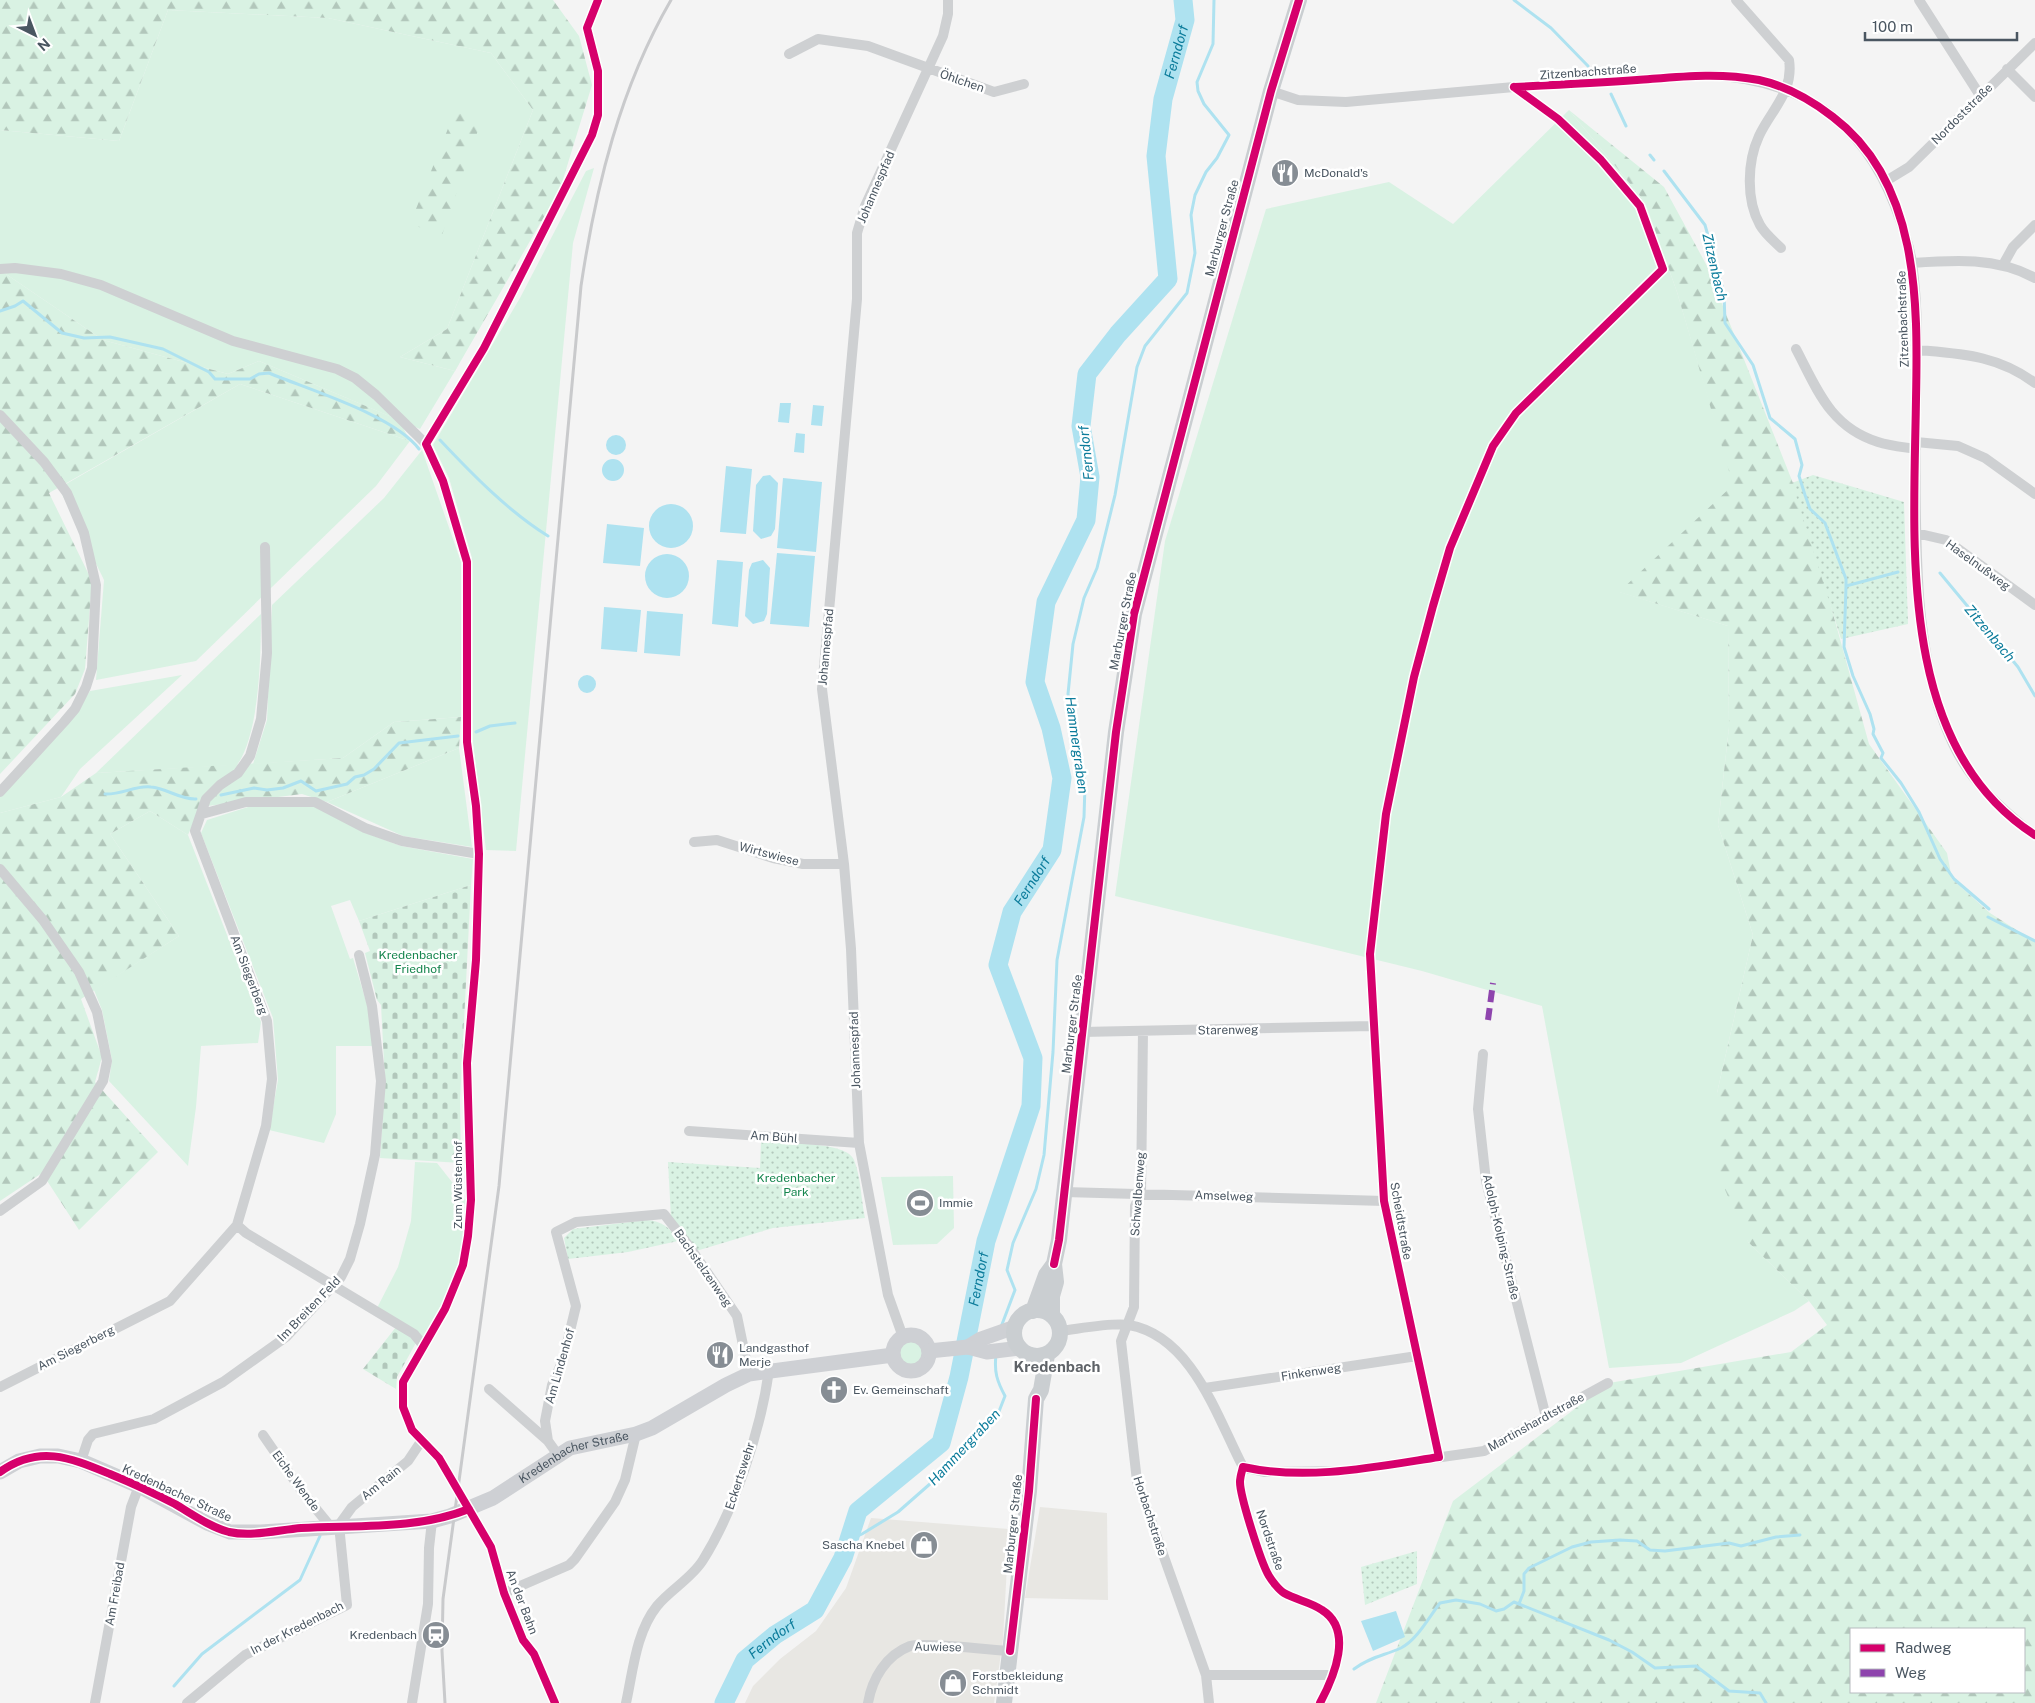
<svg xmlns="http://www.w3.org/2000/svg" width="2035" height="1703" font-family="'Public Sans',sans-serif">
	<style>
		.commercial { fill: #e8e7e3 }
		.grass { fill: #d9f2e3 }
		.forest { fill: url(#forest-firs); fill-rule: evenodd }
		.cemetery { fill: url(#cemetery-stones) }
		.park { fill: url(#park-dots) }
		.water { fill: #aee2f0 }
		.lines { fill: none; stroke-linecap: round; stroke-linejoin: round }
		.stream { stroke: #aee2f0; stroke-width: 3 }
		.river { stroke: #aee2f0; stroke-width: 19 }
		.street { stroke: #ced0d2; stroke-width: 10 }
		.secondary { stroke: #ced0d4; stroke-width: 15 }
		.primary { stroke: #caced1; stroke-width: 16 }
		.rail { stroke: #c9cacc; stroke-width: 3 }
		.quiet { stroke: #8e44ad; stroke-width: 6; stroke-dasharray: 12 6; stroke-linecap: butt }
		.cycleway-casing { stroke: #fff; stroke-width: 11 }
		.cycleway { stroke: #d6006c; stroke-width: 8 }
		.labels { text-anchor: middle; stroke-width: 5; stroke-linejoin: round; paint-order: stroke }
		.street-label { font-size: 12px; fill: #4a5661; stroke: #fff }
		.poi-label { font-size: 12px; fill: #4a5661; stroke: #fff; text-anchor: start }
		.park-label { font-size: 12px; fill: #17864f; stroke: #fff }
		.water-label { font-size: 14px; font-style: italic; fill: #0c7c9b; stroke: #fff }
		.quarter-label { font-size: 15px; font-weight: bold; fill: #5f6368; stroke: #fff }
	</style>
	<defs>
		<pattern id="forest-firs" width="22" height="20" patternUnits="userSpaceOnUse" patternTransform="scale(1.25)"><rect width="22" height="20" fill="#d9f2e3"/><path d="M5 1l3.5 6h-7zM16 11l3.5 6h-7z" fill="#b2c7bb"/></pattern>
		<pattern id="cemetery-stones" width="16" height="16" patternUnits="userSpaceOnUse" patternTransform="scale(1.25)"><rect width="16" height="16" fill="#d9f2e3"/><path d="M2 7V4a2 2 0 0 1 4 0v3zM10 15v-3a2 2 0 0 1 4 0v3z" fill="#b2c7bb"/></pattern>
		<pattern id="park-dots" width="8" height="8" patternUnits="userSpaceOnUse" patternTransform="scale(1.25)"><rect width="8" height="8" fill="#d9f2e3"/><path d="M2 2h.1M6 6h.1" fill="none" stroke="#b2c7bb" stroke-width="1.8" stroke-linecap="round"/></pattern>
	</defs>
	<rect width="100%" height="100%" fill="#f4f4f4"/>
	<path class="commercial" d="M1040,1507L1107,1513L1108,1600L1025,1598Z
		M871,1518L1009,1529L1003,1639L994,1703H745L753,1686L780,1659L816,1631L846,1588Z"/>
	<path class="grass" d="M168,10L328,18L491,53L533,110L447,329L400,357L455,371L420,429L259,361L228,374L103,340L0,270V130L119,141Z
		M1569,110L1645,202L1677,292L1734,485L1620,592L1728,626L1729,727L1718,825L1753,935L1717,1093L1748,1242L1809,1301L1794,1311L1681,1363L1609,1368L1542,1006L1422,971L1115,896L1165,541L1266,209L1389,182L1453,224Z
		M594,168L573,243L516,851L486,850L473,742L472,558L449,478L433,445L520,298L586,171Z
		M240,384L410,441L376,486L196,661L96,680L104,580L59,488Z
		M422,450L461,562V717L394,722L343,758L253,764L267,720L272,605L384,498Z
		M261,614C261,653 260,733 237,765L96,773Z
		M182,675L80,769L61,797L0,813V794L84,700L90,691Z
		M459,748L472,847L403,836L327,802Z
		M248,807H315L363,832L401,846L473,859L471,885L359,921L350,900L331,906L350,959L353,958L368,1008L373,1046H336V1114L324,1143L269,1130L278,1080L273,1018L201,833L207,820Z
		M150,811L188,835L261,1022L258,1043L201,1046L196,1107L188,1166L109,1081L112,1060L102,1010L94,990L179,936L110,834Z
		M415,1162L437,1163L467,1201V1238L460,1263L442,1308L424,1338L376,1310L398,1267L411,1221Z
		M953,1176L954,1228L937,1244L893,1245L881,1177Z
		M893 1353a18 18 0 1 1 36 0a18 18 0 1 1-36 0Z"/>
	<path class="forest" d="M0,0H553L579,36L592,85L560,189L455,371L400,357L447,329L533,110L491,53L328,18L168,10L119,141L0,130Z
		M1569,110L1664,187L1707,266L1806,516L1869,744L1947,853L1952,879L1990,913L2035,942V1703H1376L1453,1501L1609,1383L1791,1352L1827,1325L1809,1301L1748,1242L1719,1176L1717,1093L1753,935L1718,825L1729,727L1728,626L1619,592L1733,485L1677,292L1645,202ZM1851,1629H2024V1692H1851Z
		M455,111L483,116L442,235L410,224Z
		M0,270L103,340L228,374L259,361L399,420L410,441L240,384L49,493L92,581L85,669L75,694L0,774Z
		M461,717L459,748L327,802L302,794L200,807L188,835L150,811L110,834L179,936L81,999L102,1057L95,1082L158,1152L79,1230L42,1173L0,1201V813L61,797L96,773L343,758L394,722Z"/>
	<path class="cemetery" d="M471,885L460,1100L461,1163L380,1158L385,1081L381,1005L377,1000L365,953L370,951L359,921Z
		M396,1327L417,1341L397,1377L396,1389L363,1369Z"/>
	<path class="park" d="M1813,475L1904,502L1908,624L1841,639L1792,483Z
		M761,1142C780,1143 847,1141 854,1160C861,1177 861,1200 865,1218L773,1228L696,1251L671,1218L668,1162L760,1168Z
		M646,1220C662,1221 670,1227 678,1241L628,1252L568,1259L564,1238L573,1229Z
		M1417,1551V1584L1365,1605L1361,1567Z"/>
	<path class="water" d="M780,403H791L789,423L778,422Z
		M813,405L824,406L822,426L811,425Z
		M796,433L805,434L804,453L794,452Z
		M606 445a10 10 0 1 1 20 0a10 10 0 1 1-20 0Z
		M602 470a11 11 0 1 1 22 0a11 11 0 1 1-22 0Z
		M726,466L752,469L746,534L720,532Z
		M770,475L778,483L775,529L771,536L761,539L753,531L756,485L763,476Z
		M783,478L822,482L816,552L777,548Z
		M649 526a22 22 0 1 1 44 0a22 22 0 1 1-44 0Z
		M607,524L644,528L640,566L603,563Z
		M777,553L815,556L809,627L770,624Z
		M645 576a22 22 0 1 1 44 0a22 22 0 1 1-44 0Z
		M717,560L743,562L738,627L712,624Z
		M763,560L770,568L767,614L764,621L753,624L745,616L749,570L752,563Z
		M604,607L641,610L637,652L601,649Z
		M647,611L683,614L680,656L644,653Z
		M578 684a9 9 0 1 1 18 0a9 9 0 1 1-18 0Z
		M1396,1611L1405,1637L1373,1651L1361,1621Z"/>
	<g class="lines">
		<path class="stream" d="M1514,0L1551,28L1588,66
			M1611,94L1626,126
			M1650,155L1654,160
			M1664,171L1705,225L1724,293L1725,323L1753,365L1770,418L1795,439L1802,465L1799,476L1805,495L1810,509L1825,523L1846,579V586L1898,572
			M0,311L15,306L23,301L62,333L84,338L110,337L163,349L209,372L215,379H250L259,374L269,373C309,390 394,415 419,449
			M440,440C472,474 508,511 548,536
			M1940,573L2018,667L2035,696
			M1846,586L1844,647L1853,676L1870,714L1874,729L1873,734L1883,753L1881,758L1901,783L1919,812L1940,859L1954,879L1989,909
			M476,732L490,726L515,723
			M105,794C121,795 136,785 151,787C166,788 181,800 196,799
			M221,795L254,788L267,790L283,788L301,781L316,791L347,784L355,777L364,775L374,769L399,743L458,736
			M1988,917L2035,941
			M1001,1327L1015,1290L1007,1270L1013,1243L1036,1189L1044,1155L1053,1052L1057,960L1084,817L1085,785L1080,746L1068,694L1073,644L1084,598L1097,568L1115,495L1137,367L1145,346L1187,293L1195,253L1191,215L1195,195L1206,172L1217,158L1229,135L1204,104L1198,91L1197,82L1213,44L1214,0
			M849,1540L862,1534L898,1512L939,1476L998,1414L1005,1396C997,1381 994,1372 996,1355
			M1519,1604L1524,1591V1574L1529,1568L1572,1547L1591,1542L1620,1540L1637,1541L1650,1550L1665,1551L1729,1543L1741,1546L1776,1537L1800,1535
			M1354,1669C1370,1657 1383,1656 1401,1648C1417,1640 1429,1617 1440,1603L1456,1600L1480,1604L1496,1611L1504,1609L1514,1602L1609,1640L1632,1652L1655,1668L1696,1666L1729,1691L1760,1693L1766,1703
			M174,1686L202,1654L300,1580L320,1536"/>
		<path class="river" id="s1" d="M724,1703L745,1660L775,1635L815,1610L843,1558L858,1511L941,1443L959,1377L986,1241L1031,1106L1033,1058L998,965L1012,912L1052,850L1062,778L1051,728L1035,682L1046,602L1086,520L1090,477L1081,426L1087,374L1118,334L1168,279L1156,156L1163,99L1185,20L1183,0"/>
		<path class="street" d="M1736,0L1789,60C1794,92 1771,110 1759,136C1747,162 1746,200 1760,225C1765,234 1774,241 1781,248
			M1919,0L1981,97
			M789,54L818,39L868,46L994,92L1024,84
			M2007,69L2035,97
			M1514,87L1558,119
			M1271,91L1298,100L1346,102L1514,87L1710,75C1801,80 1862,120 1895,206C1902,224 1909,243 1912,263C1919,312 1917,364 1916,414C1915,475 1915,536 1919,597C1924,654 1934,715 1964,764C1976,783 1993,800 2010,815C2018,822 2026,829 2035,835
			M1886,181L1909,167L2035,43
			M1912,263C1954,260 1997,257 2035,278
			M2003,265L2013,247L2035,225
			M0,269L15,268L61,274L101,285L233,341L337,369L355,378L376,395L426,444L443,481L467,562V742L476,806L479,854L476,960L467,1063L471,1200L468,1236L463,1265L445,1309L403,1382V1407L412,1430L439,1458L491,1547L504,1593L523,1640L534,1654L555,1703
			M1796,349C1817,389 1830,427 1878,442C1890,446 1903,447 1916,449
			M1917,350C1962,354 1997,355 2035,383
			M0,415L44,462L67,493L84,533L96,585L92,668L86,687L75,709L64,722L0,792
			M1916,442L1958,446L1985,458L2035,494
			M1916,533L1946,540L2035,605
			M202,814L246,802H315L365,828L402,841L479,854
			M694,842L717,840L773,858L803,864H844
			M0,869L43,920L79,972L97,1012L107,1061L103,1081L42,1181L0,1211
			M1370,954L1384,1201L1439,1457
			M1143,1031L1141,1193L1135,1206L1134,1307L1121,1341L1137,1481L1206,1675L1209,1703
			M1082,1032L1373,1026
			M1483,1054L1478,1109L1486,1181L1546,1417
			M689,1131L859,1143
			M1064,1192L1384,1201
			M237,1225L246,1233L414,1334L423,1345
			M1060,1331C1078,1329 1113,1322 1129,1325C1192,1336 1217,1417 1243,1467
			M903,1337L888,1295L859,1143L851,949L844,864L822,689L857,299V233L865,206L943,36L948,14V0
			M0,1387L170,1301L237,1225L266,1126L272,1079L267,1021L195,831L206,799L220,785L238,773L250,756L261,719L267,653L265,547
			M1205,1388L1417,1356
			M489,1389L548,1441L558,1455
			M263,1435L303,1493L330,1526
			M548,1441L545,1421L552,1385L563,1360L576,1306L556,1232L576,1222L664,1214L689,1246L737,1316L749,1374
			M81,1461L88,1440L93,1434L154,1419L223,1382L286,1337L341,1277L350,1259L360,1224L375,1155L381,1081L372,1006L359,955
			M1243,1467L1265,1472L1344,1471L1484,1451L1608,1383
			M1243,1467C1242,1471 1240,1477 1240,1482C1240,1496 1261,1563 1269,1576C1272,1581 1279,1590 1284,1593C1296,1600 1311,1602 1322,1610C1354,1630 1334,1677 1320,1703
			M504,1593L569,1565L575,1559L615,1502L625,1480L636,1434
			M1206,1675H1333
			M95,1703L131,1507L139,1486
			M187,1703L245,1655L347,1605L339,1525L352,1507L408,1461L422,1440
			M412,1703L428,1604L429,1548L432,1521
			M626,1703C633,1671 636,1632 657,1606C670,1590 692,1578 703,1560C735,1509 761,1429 769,1370
			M868,1703C872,1679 886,1655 910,1646C923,1642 992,1650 1010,1651"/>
		<g class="secondary">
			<circle cx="911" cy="1353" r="18"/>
			<path d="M968,1347L981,1339L1015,1327"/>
			<path d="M929,1351L968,1347L987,1352L1020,1348"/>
			<path id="s2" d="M0,1472L19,1461L40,1456H58L81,1461L139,1486L207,1523L230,1532H261L432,1521L450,1516L493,1498L570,1448L636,1434L652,1428L726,1385L749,1374L893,1355"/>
		</g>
		<path class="primary" d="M1014 1333a23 23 0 1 1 46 0a23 23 0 1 1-46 0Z
			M1033,1311L1046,1275L1054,1264
			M1052,1315V1296L1056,1282L1054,1264L1059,1240L1116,732L1134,614L1271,91L1299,0
			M1004,1703L1029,1491L1036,1399L1041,1390L1047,1355"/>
		<path class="rail" d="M445,1703L442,1651L443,1599L499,1186L581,286C596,186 620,88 671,0"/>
		<path class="quiet" d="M1488,1020L1493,983"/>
		<defs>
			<path id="cycleway" d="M1514,87C1555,85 1596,83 1637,80C1677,77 1718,72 1759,80C1786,86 1811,100 1833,117C1919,182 1918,302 1916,399C1914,542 1896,747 2035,835
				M1054,1264L1059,1240L1116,732L1134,614L1271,91L1299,0
				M0,1472C39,1444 71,1458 110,1474C132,1483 154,1493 175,1504C192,1514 210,1527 229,1532C252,1537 278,1530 301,1528C357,1525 416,1530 469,1509
				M1010,1651L1029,1491L1036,1399
				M555,1703L534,1654L523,1640L504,1593L491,1547L439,1458L412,1430L403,1407V1382L445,1309L463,1265L468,1236L471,1200L467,1063L476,960L479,854L476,806L467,742V562L443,481L426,444L484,348L592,135L598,115V71L587,28L598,0
				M1320,1703C1334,1677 1354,1630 1322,1610C1311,1602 1296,1600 1284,1593C1279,1590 1272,1581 1269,1576C1261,1563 1240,1496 1240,1482C1240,1477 1242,1471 1243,1467C1307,1481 1375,1467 1439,1457L1384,1201L1370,954L1386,814L1414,677L1433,606L1450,548L1493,446L1516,413L1663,269L1640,206L1601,160L1558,119L1514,87"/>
		</defs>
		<use href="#cycleway" class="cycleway-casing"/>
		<use href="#cycleway" class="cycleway"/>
	</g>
	<defs>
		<symbol id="restaurant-disc" viewBox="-11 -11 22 22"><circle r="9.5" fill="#868d94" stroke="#fff"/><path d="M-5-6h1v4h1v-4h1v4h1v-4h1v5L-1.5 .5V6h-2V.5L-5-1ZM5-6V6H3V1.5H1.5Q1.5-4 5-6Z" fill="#fff"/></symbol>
		<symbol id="stadium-disc" viewBox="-11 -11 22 22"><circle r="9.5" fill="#868d94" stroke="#fff"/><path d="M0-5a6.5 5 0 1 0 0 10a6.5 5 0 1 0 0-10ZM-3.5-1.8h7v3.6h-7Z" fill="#fff"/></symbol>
		<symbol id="church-disc" viewBox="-11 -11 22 22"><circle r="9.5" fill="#868d94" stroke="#fff"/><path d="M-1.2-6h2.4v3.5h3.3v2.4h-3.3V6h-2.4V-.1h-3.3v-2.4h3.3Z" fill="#fff"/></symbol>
		<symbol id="shop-disc" viewBox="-11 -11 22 22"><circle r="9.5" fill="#868d94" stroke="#fff"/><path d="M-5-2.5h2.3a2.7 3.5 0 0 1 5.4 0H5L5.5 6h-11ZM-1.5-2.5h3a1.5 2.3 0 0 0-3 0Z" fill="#fff"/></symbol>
		<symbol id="station-disc" viewBox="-11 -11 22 22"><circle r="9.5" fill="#868d94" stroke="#fff"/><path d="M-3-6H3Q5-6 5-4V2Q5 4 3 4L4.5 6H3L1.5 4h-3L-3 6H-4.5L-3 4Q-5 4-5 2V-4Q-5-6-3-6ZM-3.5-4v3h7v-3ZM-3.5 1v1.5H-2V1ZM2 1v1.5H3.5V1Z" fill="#fff"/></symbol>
	</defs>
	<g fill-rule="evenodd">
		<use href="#restaurant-disc" x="1269" y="157" width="32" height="32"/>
		<use href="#stadium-disc" x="904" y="1187" width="32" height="32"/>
		<use href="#restaurant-disc" x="704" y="1339" width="32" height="32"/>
		<use href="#church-disc" x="818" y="1374" width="32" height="32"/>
		<use href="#shop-disc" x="908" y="1529" width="32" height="32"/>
		<use href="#station-disc" x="420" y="1619" width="32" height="32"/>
		<use href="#shop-disc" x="937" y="1667" width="32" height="32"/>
	</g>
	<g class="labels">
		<g class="street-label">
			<text transform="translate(1588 72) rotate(-4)" y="4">Zitzenbachstraße</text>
			<text transform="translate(962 81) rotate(19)" y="4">Öhlchen</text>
			<text transform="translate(1962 114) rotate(-45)" y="4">Nordoststraße</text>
			<text transform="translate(876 187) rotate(-67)" y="4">Johannespfad</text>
			<text transform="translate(1222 228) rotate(-75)" y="4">Marburger Straße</text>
			<text transform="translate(1903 319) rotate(-92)" y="4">Zitzenbachstraße</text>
			<text transform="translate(1978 565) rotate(36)" y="4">Haselnußweg</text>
			<text transform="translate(1123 621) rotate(-79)" y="4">Marburger Straße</text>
			<text transform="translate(826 647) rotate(-85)" y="4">Johannespfad</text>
			<text transform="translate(769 854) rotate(15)" y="4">Wirtswiese</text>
			<text transform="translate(249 975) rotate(69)" y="4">Am Siegerberg</text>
			<text transform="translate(1072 1024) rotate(-83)" y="4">Marburger Straße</text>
			<text transform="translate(1228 1030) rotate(-1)" y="4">Starenweg</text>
			<text transform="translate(855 1050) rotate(-92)" y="4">Johannespfad</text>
			<text transform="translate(774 1137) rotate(4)" y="4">Am Bühl</text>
			<text transform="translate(458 1185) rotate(-90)" y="4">Zum Wüstenhof</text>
			<text transform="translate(1138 1194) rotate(-86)" y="4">Schwalbenweg</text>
			<text transform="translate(1224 1196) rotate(2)" y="4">Amselweg</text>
			<text transform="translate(1401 1221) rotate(80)" y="4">Scheidtstraße</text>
			<text transform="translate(1501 1237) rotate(77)" y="4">Adolph-Kolping-Straße</text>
			<text transform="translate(703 1268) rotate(55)" y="4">Bachstelzenweg</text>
			<text transform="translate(309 1309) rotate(-46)" y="4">Im Breiten Feld</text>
			<text transform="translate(76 1348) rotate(-27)" y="4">Am Siegerberg</text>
			<text transform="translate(560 1366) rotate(-74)" y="4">Am Lindenhof</text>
			<text transform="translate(1311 1372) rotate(-9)" y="4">Finkenweg</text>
			<text transform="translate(1536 1422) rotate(-29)" y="4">Martinshardtstraße</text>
			<text dy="4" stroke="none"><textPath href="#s2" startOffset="610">Kredenbacher Straße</textPath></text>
			<text transform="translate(740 1476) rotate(-72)" y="4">Eckertswehr</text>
			<text transform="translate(296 1481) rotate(54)" y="4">Eiche Wende</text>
			<text transform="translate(381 1483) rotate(-39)" y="4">Am Rain</text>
			<text transform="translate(177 1493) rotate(25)" y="4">Kredenbacher Straße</text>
			<text transform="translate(1150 1516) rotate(72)" y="4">Horbachstraße</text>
			<text transform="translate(1013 1524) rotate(-84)" y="4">Marburger Straße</text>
			<text transform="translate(1270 1540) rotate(71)" y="4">Nordstraße</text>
			<text transform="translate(115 1594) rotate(-80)" y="4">Am Freibad</text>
			<text transform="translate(522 1602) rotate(69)" y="4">An der Bahn</text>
			<text transform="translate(297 1628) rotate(-27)" y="4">In der Kredenbach</text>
			<text transform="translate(938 1647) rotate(1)" y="4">Auwiese</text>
		</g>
		<g class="poi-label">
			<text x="1304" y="177">McDonald's</text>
			<text x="939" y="1207">Immie</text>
			<text x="739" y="1352">Landgasthof<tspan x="739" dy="14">Merje</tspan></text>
			<text x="853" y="1394">Ev. Gemeinschaft</text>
			<text x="905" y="1549" text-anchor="end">Sascha Knebel</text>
			<text x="417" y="1639" text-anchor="end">Kredenbach</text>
			<text x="972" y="1680">Forstbekleidung<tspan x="972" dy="14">Schmidt</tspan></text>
		</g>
		<g class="park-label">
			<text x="418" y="959">Kredenbacher<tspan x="418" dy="14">Friedhof</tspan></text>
			<text x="796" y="1182">Kredenbacher<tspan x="796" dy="14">Park</tspan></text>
		</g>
		<g class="water-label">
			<text dy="5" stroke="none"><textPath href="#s1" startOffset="1822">Ferndorf</textPath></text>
			<text transform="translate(1715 267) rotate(77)" y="5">Zitzenbach</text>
			<text transform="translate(1086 453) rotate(-96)" y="5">Ferndorf</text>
			<text transform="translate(1990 633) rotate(50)" y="5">Zitzenbach</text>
			<text transform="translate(1077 745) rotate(82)" y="5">Hammergraben</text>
			<text dy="5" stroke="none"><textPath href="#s1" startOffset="938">Ferndorf</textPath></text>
			<text dy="5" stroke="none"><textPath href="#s1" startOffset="518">Ferndorf</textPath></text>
			<text transform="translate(964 1447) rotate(-47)" y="5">Hammergraben</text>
			<text dy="5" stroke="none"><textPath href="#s1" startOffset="82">Ferndorf</textPath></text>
		</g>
		<g class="quarter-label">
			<text x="1057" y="1372">Kredenbach</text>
		</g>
	</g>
	<rect x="1850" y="1628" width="175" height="65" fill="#ffffff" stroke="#b7bbc0"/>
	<rect x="1860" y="1644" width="25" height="8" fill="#d6006c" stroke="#b7bbc0"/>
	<text x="1895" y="1653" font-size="15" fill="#4a5661">Radweg</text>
	<rect x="1860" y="1669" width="25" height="8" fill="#8e44ad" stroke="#b7bbc0"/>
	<text x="1895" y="1678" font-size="15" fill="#4a5661">Weg</text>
	<g transform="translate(35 35) rotate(138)" stroke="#ffffff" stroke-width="4" paint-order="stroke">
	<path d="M0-4L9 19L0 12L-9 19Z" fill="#4a5661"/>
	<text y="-8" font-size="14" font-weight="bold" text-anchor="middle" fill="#4a5661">N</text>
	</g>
	<path d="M1865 32v8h152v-8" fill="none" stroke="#4a5661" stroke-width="2.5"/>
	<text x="1872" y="32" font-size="15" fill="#4a5661" stroke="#ffffff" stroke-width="4" paint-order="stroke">100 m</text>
</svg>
